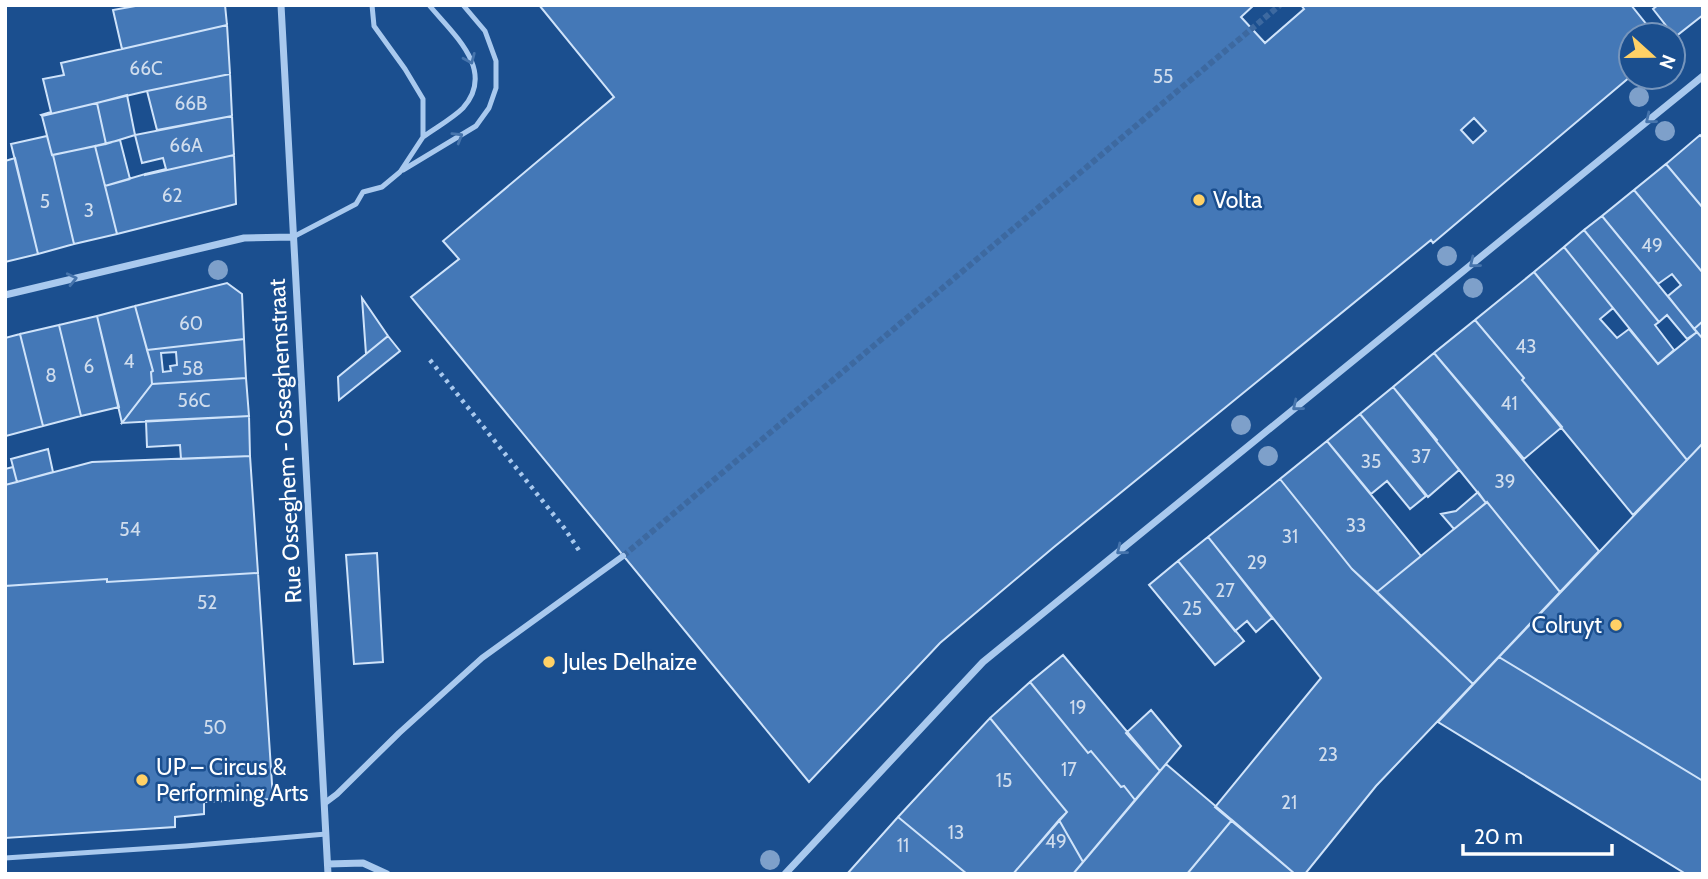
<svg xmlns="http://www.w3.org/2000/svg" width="1708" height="879" font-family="Cabin,sans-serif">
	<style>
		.building { fill: #4478b7; stroke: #cfe3fa; stroke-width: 2; fill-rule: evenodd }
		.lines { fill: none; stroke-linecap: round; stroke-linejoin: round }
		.pedestrian-tunnel { stroke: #3d69a0; stroke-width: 6; stroke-dasharray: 6 3; stroke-linecap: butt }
		.path { stroke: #a9c9ee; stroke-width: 4.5; stroke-dasharray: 3.5 5; stroke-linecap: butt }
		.service { stroke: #a9c9ee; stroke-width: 5 }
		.pedestrian { stroke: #a9c9ee; stroke-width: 6 }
		.minor { stroke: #a9c9ee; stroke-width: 7 }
		.tree { fill: #7ea0ca }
		.oneway { stroke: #4674ac }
		.poi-dot { fill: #ffd166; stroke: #1b4f8f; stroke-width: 2.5 }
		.labels { text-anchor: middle; stroke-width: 5; stroke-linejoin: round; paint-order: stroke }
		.number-label { font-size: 19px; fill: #d0dded }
		.poi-label { font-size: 23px; fill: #fff; stroke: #1b4f8f; text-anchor: start }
		.street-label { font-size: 23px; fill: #fff; stroke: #1b4f8f }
	</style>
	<rect width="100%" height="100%" fill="#1b4f8f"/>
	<path class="building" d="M141,5H225L227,25L122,49L113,10Z
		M539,5H1254L1241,17L1265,43L1304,9L1301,5H1631L1655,35H1631V76L1433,243L1431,240L1054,547L940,643L809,782L411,297L459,259L443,241L614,97ZM1474,118L1486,131L1473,143L1461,130Z
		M1658,5H1703V15L1675,37L1653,9Z
		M227,25L230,74L147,91L42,116L41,115L51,112L43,79L64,75L61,63Z
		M230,74L232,116L157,130L147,91Z
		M127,95L135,135L106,144L97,103Z
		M97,103L106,144L52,155L42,116Z
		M232,116L234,155L145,175V174L166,169L163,158L142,163L135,135Z
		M1700,135L1703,138V208L1666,164Z
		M47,136L52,155H53L74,244L38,254L11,144Z
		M120,140L130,179L105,186L95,146Z
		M95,146L117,234L74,244L53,155Z
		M234,155L236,204L117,234L105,186L145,174V175Z
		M15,158L38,254L5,262V161Z
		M1666,164L1703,208V273L1634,190Z
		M1634,190L1703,273V321L1694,329L1668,296L1681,285L1672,274L1658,284L1602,216Z
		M1602,216L1697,332L1687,339L1667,315L1659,322L1584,230Z
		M1584,230L1659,322L1655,325L1674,350L1658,364L1564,247Z
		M1564,247L1613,308L1600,319L1617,338L1629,329L1658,364L1697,332L1703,339V443L1687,460L1534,272Z
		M1534,272L1687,460L1633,515L1522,380L1524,378L1475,320Z
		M227,283L242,294L244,339L147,350L135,306Z
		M362,298L388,336L366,354Z
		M135,306L153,371L151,372L152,384L122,423L97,316Z
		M97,316L119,407L81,416L59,325Z
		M1475,320L1524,378L1522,380L1562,427L1524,459L1434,353Z
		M1703,321V339L1694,329Z
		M59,325L81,416L43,426L20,334Z
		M20,334L43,426L6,436L5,338Z
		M388,336L400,351L339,400L338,377Z
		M244,339L246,378L152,384L151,372L153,371L147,350ZM176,352L177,365L170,366L171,371L163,372L161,353Z
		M1434,353L1599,551L1560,592L1487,502L1486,503L1436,441L1437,440L1393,387Z
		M246,378L249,416L122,423L152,384Z
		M1393,387L1459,470L1428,497L1360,414Z
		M1360,414L1426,496L1410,509L1387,481L1371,494L1327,441Z
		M249,416L250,456L181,459L180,445L147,447L146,421Z
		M1327,441L1421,556L1377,592L1352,569L1280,479Z
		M1703,443L1702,777L1703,781L1499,657Z
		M48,449L53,472L17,482L11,459Z
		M250,456L258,573L107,582V579L5,586V485L92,462Z
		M13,467L17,482L5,485V469Z
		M1280,479L1352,569L1473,684L1376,786L1305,874H1295L1215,807L1321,678L1208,537Z
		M1478,492L1486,503L1454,529L1441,514L1456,511Z
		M1487,502L1560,592L1473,684L1377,592Z
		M1208,537L1272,618L1256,632L1247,621L1235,631L1178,561Z
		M377,553L383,662L354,664L346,555Z
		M1178,561L1244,641L1215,665L1149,585Z
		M258,573L273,799L204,802V814L175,817V827L5,838V586L107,579V582Z
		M1063,655L1160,771L1135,800L1124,786L1121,787L1091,751L1088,753L1030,682Z
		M1499,657L1703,781V874H1686L1438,722Z
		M1030,682L1088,753L1091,751L1121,787L1124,786L1135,800L1083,862L1059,820L1067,812L990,718Z
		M1151,710L1181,746L1160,771L1126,733Z
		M990,718L1067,812L1013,874H967L898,817Z
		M1166,764L1232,820L1187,874H1073Z
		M898,817L967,874H847Z
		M1059,820L1083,862L1073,874H1013Z
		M1232,820L1295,874H1187Z"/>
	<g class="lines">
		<path class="pedestrian-tunnel" d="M623,556L1280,5"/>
		<path class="path" d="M430,360L565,529L580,552"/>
		<path class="service" d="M423,137C435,128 452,119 463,108C497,70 452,33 429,5
			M403,170L476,126L489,108L496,88V61L485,31L463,5
			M293,237L356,204L363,192L382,187L400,172L423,137V99L405,69L374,26L372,5
			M5,858L186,846L326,834"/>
		<path class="pedestrian" d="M325,803L337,794L399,733L482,658L623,556"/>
		<path class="minor" d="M281,5L328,874
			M5,295L244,238L293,237
			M328,864L363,863L387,874
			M785,874L983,662L1703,76"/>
	</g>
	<g class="tree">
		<circle cx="1639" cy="97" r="10"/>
		<circle cx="1665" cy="131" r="10"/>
		<circle cx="1447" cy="256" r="10"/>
		<circle cx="218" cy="270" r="10"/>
		<circle cx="1473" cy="288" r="10"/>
		<circle cx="1241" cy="425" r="10"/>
		<circle cx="1268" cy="456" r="10"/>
		<circle cx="770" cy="860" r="10"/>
	</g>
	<defs><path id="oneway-chevron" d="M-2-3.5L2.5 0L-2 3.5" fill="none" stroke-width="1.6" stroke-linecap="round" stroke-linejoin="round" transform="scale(1.75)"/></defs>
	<g class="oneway">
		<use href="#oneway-chevron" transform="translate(470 59) rotate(67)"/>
		<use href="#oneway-chevron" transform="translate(1650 119) rotate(141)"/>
		<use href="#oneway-chevron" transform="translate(458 137) rotate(-31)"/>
		<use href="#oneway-chevron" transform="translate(1474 263) rotate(141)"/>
		<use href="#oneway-chevron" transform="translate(72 279) rotate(-13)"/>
		<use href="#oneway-chevron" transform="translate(1297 406) rotate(141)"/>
		<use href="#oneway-chevron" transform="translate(1121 550) rotate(141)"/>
	</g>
	<g class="poi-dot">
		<circle cx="1199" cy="200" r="7"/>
		<circle cx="1616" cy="625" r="7"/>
		<circle cx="549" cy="662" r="7"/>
		<circle cx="142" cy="780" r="7"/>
	</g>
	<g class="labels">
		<g class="number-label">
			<text x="146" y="75">66C</text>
			<text x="1163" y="83">55</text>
			<text x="191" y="110">66B</text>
			<text x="186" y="152">66A</text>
			<text x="172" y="202">62</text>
			<text x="45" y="208">5</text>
			<text x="89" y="217">3</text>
			<text x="1652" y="252">49</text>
			<text x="191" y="330">60</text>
			<text x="1526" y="353">43</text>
			<text x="129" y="368">4</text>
			<text x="89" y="373">6</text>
			<text x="193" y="375">58</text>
			<text x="51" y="382">8</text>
			<text x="194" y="407">56C</text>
			<text x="1509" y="410">41</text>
			<text x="1421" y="463">37</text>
			<text x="1371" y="468">35</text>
			<text x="1505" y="488">39</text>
			<text x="1356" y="532">33</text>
			<text x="130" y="536">54</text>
			<text x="1290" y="543">31</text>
			<text x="1257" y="569">29</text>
			<text x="1225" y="597">27</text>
			<text x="207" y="609">52</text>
			<text x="1192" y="615">25</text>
			<text x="1078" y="714">19</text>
			<text x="215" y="734">50</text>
			<text x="1328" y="761">23</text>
			<text x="1069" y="776">17</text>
			<text x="1004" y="787">15</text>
			<text x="1289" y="809">21</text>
			<text x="956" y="839">13</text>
			<text x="1056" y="848">49</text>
			<text x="903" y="852">11</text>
		</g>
		<g class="poi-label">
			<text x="1213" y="208">Volta</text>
			<text x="1602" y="633" text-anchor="end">Colruyt</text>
			<text x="563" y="670">Jules Delhaize</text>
			<text x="156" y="775">UP – Circus &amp;<tspan x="156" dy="26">Performing Arts</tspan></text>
		</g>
		<g class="street-label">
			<text transform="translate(285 441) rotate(-93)" y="8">Rue Osseghem - Osseghemstraat</text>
		</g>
	</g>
	<rect width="1708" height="879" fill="none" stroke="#ffffff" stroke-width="14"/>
	<g transform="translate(1652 56) rotate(111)"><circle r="33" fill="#1b4f8f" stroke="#7695bc" stroke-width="2"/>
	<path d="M0-5L12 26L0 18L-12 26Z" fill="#ffd166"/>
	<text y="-10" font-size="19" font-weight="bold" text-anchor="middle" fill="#ffffff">N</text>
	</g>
	<path d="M1463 844v10h149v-10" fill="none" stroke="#ffffff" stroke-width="3.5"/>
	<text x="1474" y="844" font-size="21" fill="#ffffff" stroke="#1b4f8f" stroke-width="5" paint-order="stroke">20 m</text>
</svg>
